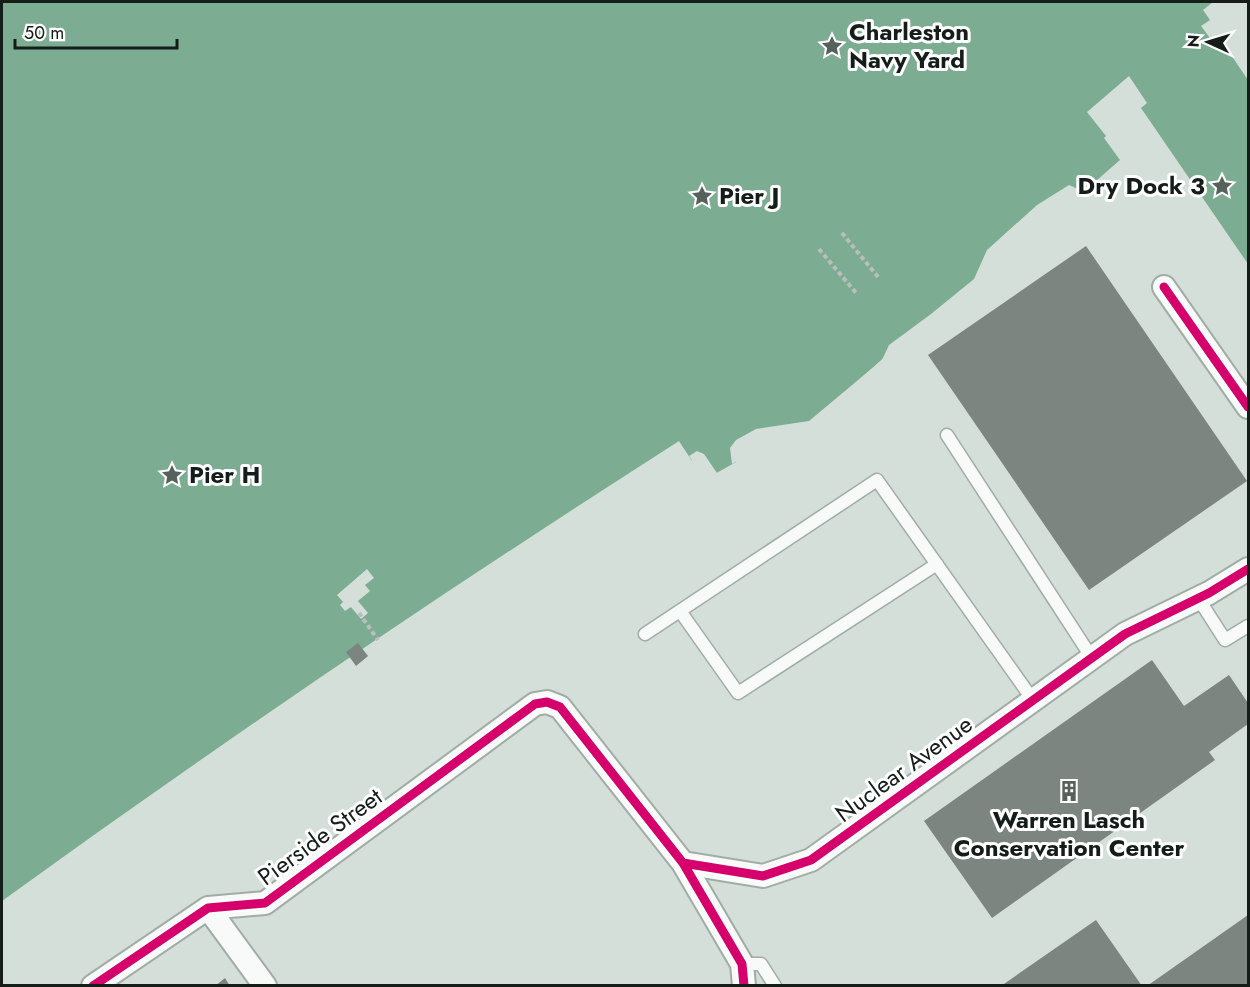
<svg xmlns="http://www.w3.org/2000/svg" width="1250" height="987" font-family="Jost,sans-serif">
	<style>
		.water { fill: #7cac92 }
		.pier { fill: #d3dfd8 }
		.building { fill: #7c8580 }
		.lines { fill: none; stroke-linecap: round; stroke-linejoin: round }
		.lane-casing { stroke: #a2aca6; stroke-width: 15 }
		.street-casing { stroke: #a2aca6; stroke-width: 26 }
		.path { stroke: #babebc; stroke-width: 4; stroke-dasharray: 4.5 3; stroke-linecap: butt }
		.lane { stroke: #f8faf9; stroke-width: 12 }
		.street { stroke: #f8faf9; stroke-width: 22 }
		.cycleway-casing { stroke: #fff; stroke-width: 13 }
		.cycleway { stroke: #d6006c; stroke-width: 9 }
		.labels { text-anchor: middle; stroke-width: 6; stroke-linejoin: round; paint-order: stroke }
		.poi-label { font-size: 24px; font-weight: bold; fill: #141d18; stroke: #fff; text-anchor: start }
		.street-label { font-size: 24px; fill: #141d18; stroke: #fff }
	</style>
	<rect width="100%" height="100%" fill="#d3dfd8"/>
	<path class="water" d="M2,2H1213L1203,10L1210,20L1201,26L1219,50L1225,46L1248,80V264L1141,108L1147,103L1129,76L1087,112L1106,136L1104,138L1120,160L1081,194H1066L995,253L977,291L889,353L807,427L755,432L733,448L736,462L713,475L700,456L692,461L679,441C449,588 223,741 2,901Z"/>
	<path class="pier" d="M1069,185L1087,193L1082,197H1067L998,255L979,294L891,355L808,430L756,435L736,449L739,460L732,464L730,448L736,440L756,429L809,421L882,360L889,345L931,314L974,279L987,250L1037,205Z
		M697,451L704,454L717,473L711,477L699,460L693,462L689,456Z
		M367,569L374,578L365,585L370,591L358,601L368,613L361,619L351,607L345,611L340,605L343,602L337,595Z"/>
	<path class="building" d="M1086,246L1247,481L1089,590L928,355Z
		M358,643L368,656L356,666L346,652Z
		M1152,660L1184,706L1229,675L1248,703V724L1209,752L1215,760L992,918L924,821Z
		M1248,915V986H1147Z
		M1096,920L1142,986H1001Z
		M225,978L230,986H215Z"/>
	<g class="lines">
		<defs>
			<path id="lane" d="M947,435L1092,658
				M1198,598L1225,640L1248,626
				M680,611L738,693L937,564
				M645,634L877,480L1033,700
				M742,964H761L775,986"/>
			<path id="street" d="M1164,287L1248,407
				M208,908L265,986
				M93,986L208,908L265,903L535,704L547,702L560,707L683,863
				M744,986L742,964L683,863L763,876L811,860L1125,634L1209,593L1248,569"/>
		</defs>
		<use href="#lane" class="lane-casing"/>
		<use href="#street" class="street-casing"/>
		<path class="path" d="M842,233L878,277
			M819,249L857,294
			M359,613L378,640"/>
		<use href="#lane" class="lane"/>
		<use href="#street" class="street"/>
		<defs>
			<path id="cycleway" d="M1164,287L1248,407
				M93,986L208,908L265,903L535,704L547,702L560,707L683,863
				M744,986L742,964L683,863L763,876L811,860L1125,634L1209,593L1248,569"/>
		</defs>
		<use href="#cycleway" class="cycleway-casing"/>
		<use href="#cycleway" class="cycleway"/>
	</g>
	<defs>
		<symbol id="sight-bare" viewBox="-9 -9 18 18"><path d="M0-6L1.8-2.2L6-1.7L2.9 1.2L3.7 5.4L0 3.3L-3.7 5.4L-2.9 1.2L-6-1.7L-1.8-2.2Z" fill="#57615b" stroke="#fff" stroke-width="2.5" paint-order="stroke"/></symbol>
		<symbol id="building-bare" viewBox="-9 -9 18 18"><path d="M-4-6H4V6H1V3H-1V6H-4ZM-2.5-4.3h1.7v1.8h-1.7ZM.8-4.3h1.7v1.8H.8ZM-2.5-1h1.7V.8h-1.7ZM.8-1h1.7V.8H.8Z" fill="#57615b" stroke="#fff" stroke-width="2.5" paint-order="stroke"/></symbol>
	</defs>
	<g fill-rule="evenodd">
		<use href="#sight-bare" x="817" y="31" width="30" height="30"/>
		<use href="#sight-bare" x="1207" y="171" width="30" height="30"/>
		<use href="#sight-bare" x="687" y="181" width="30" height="30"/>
		<use href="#sight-bare" x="157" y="460" width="30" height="30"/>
		<use href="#building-bare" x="1054" y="776" width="30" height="30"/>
	</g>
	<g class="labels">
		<g class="poi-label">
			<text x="849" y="40">Charleston<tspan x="849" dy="28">Navy Yard</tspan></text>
			<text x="1205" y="194" text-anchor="end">Dry Dock 3</text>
			<text x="719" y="204">Pier J</text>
			<text x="189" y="483">Pier H</text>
			<text x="1069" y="828" text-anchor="middle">Warren Lasch<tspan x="1069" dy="28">Conservation Center</tspan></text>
		</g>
		<g class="street-label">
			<text transform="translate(904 769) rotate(-36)" y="8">Nuclear Avenue</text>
			<text transform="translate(320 837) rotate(-36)" y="8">Pierside Street</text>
		</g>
	</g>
	<rect width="1250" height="987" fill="none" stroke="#141d18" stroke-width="6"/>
	<g transform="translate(1208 42) rotate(274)" stroke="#ffffff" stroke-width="4.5" paint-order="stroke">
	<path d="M0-4.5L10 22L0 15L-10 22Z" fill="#141d18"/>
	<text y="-9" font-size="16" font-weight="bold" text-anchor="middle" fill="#141d18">N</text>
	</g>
	<path d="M15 39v9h162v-9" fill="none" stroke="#141d18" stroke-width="3"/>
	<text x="24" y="39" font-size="18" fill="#141d18" stroke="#ffffff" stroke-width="4.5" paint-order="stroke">50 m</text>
</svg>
